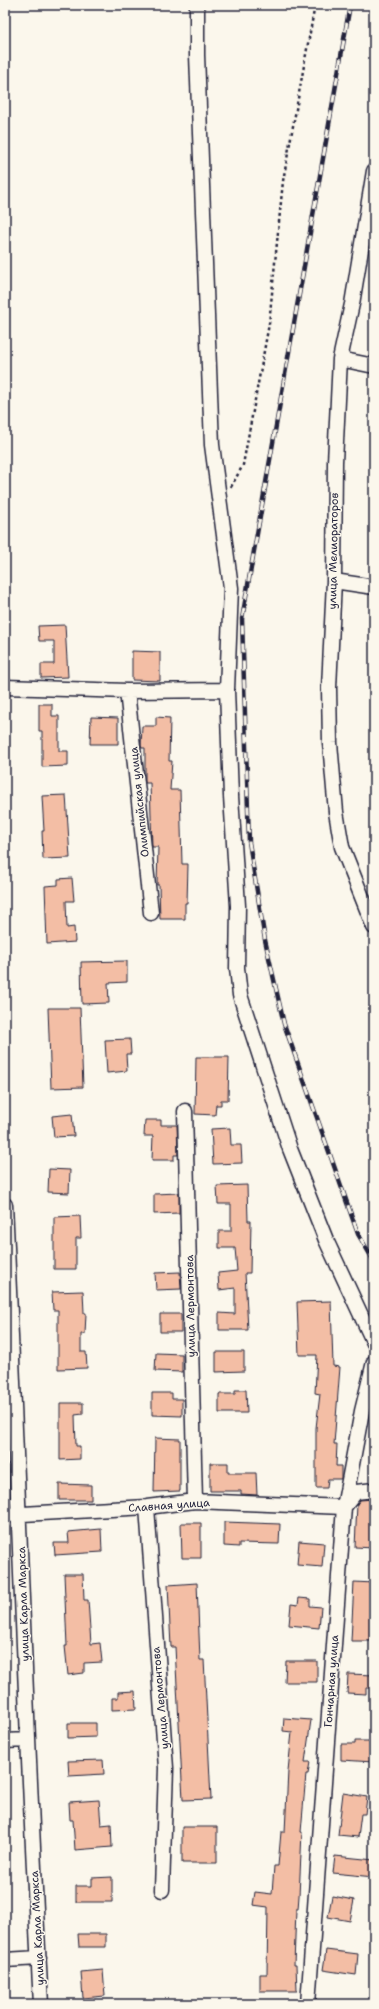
<svg xmlns="http://www.w3.org/2000/svg" width="379" height="2009" font-family="'Shantell Sans',sans-serif">
	<style>
		.building { fill: #f3bea5; stroke: #22223b }
		.lines { fill: none; stroke-linecap: round; stroke-linejoin: round }
		.minor-casing { stroke: #22223b; stroke-width: 17 }
		.path { stroke: #22223b; stroke-width: 2.5; stroke-dasharray: 3 3; stroke-linecap: butt }
		.minor { stroke: #fbf7ec; stroke-width: 14 }
		.rail-casing { stroke: #22223b; stroke-width: 4.5 }
		.rail { stroke: #fbf7ec; stroke-width: 3; stroke-dasharray: 9; stroke-linecap: butt }
		.labels { text-anchor: middle; stroke-width: 3; stroke-linejoin: round; paint-order: stroke }
		.street-label { font-size: 11px; fill: #22223b; stroke: #fbf7ec }
	</style>
	<rect width="100%" height="100%" fill="#fbf7ec"/>
	<filter id="ink" filterUnits="userSpaceOnUse"><feTurbulence type="fractalNoise" baseFrequency=".025" numOctaves="2"/><feDisplacementMap in="SourceGraphic" scale="8" xChannelSelector="R" yChannelSelector="G"/><feConvolveMatrix kernelMatrix="1 2 1 2 8 2 1 2 1" color-interpolation-filters="sRGB"/></filter>
	<g filter="url(#ink)">
		<path class="building" d="M65,625L68,677L41,678V664H54V641H39L38,626Z
			M132,651L160,652V681L132,680Z
			M39,704H52V716H59V751H68V766L42,767V731H39Z
			M91,717L118,718V744H90Z
			M156,717L170,718L169,761H172L170,790H180L182,864H188L187,903H185V919H160L159,885H157L158,847H152L150,783H145V748H142L141,746L142,726H156Z
			M66,795L70,858L43,859L42,831H44L42,796Z
			M72,878L74,901H66L67,928L74,927L75,942L47,944L45,886L58,885V879Z
			M127,961V982L108,983L109,1003L82,1004L81,962Z
			M48,1008H80L83,1087L51,1088Z
			M130,1039L131,1054H126L127,1071L107,1073L105,1040Z
			M196,1057H229L228,1100H221V1105H216L215,1115L195,1114Z
			M72,1114L74,1136L54,1137L52,1116Z
			M145,1120H161V1125H177L178,1155H174V1160H152L153,1136H144Z
			M230,1128L231,1145H241L242,1163L213,1164L211,1129Z
			M49,1169L70,1170L69,1193L48,1192Z
			M247,1185L248,1221H251L250,1273H245L248,1330H219V1313L235,1314V1288L219,1290L218,1273L237,1271L235,1248H219V1231H231V1204H218L217,1186Z
			M179,1193V1213L154,1214V1194Z
			M80,1216L81,1238H76V1269H54V1217Z
			M180,1272L181,1289L156,1290L155,1273Z
			M83,1291L84,1313H86L85,1334H81V1352H86L87,1368L58,1369V1310H53L52,1292Z
			M331,1301L333,1366L340,1367L334,1444H337L336,1466H341V1479H328L327,1488H316V1428L320,1394L315,1393L317,1355H299L297,1302Z
			M160,1314H181V1332H160Z
			M216,1352H244V1371L216,1372Z
			M156,1353L182,1354V1372L155,1371Z
			M235,1390H246L247,1413H219V1394H235Z
			M152,1393H172V1399H182V1416L152,1415Z
			M60,1403H83V1414L75,1415L76,1446H80V1459L60,1460Z
			M155,1438L180,1439V1491L154,1492Z
			M210,1463H228V1473H256L257,1495L241,1494V1491H210Z
			M59,1484L91,1485V1500H59Z
			M374,1499V1548L355,1547L357,1504L360,1500Z
			M224,1522L280,1524L279,1544L239,1543V1547L224,1546Z
			M181,1523H201V1558H182Z
			M101,1529L102,1552L55,1555L54,1543H69L68,1532Z
			M299,1541L324,1543L322,1567L297,1565Z
			M64,1574H83L84,1600H88L91,1644L100,1643L102,1662L84,1663V1673L68,1675L65,1646H67Z
			M354,1582L374,1583V1641H351Z
			M197,1583L200,1660H204L211,1799L183,1800L175,1647H171L168,1585Z
			M299,1598L310,1599V1606L321,1607L319,1628L289,1625L291,1604L298,1605Z
			M286,1661H317V1682H285Z
			M348,1674L374,1675V1688H366V1694L347,1693Z
			M135,1691L136,1709L112,1710V1698H118V1692Z
			M284,1718L311,1720L305,1762H310L308,1774H306L301,1832H302L299,1896L298,1909H296L294,1965H296L297,1991H260V1974H267L268,1907L253,1905L255,1892L272,1894L274,1866H278L281,1832H285L288,1771L292,1732L283,1731Z
			M68,1723H96V1737L68,1738Z
			M355,1741H374V1762L341,1760V1744H355Z
			M103,1760L104,1774L69,1776L68,1761Z
			M343,1793L367,1797L365,1814H361L358,1837L338,1835Z
			M99,1800L101,1825L111,1824L112,1847L75,1850L73,1820H70L69,1802Z
			M182,1827H217V1863H182Z
			M335,1856L374,1860V1877L333,1873Z
			M112,1877V1902H76V1886H92V1878Z
			M332,1896L354,1900L350,1921L328,1917Z
			M78,1934H106V1947H79Z
			M326,1950L358,1954L356,1975L323,1970Z
			M103,1970L105,1996L83,1998L81,1972Z"/>
		<g class="lines">
			<defs>
				<path id="minor" d="M197,5V55L212,445L231,588L227,690L231,796L238,906L237,968L240,995L290,1149L326,1240L374,1343
					M374,171L352,304L340,359L335,462L334,581L329,688L330,743L336,812L342,847L374,927
					M340,359L374,366
					M334,581L374,587
					M5,687L127,691L227,690
					M127,691L151,913
					M185,1111L195,1501
					M5,1205C18,1471 26,1738 41,2004
					M147,1507L166,1768L162,1890
					M5,1515L147,1507L195,1501L344,1507L356,1492L374,1490
					M5,1741L27,1740
					M5,1960L39,1958
					M308,2004L344,1507L362,1411L374,1362"/>
			</defs>
			<use href="#minor" class="minor-casing"/>
			<path class="path" d="M231,487L243,465L269,324L283,181L315,5"/>
			<use href="#minor" class="minor"/>
			<defs>
				<path id="rail" d="M350,5L242,619L249,842L265,940L284,1024L358,1234L374,1261"/>
			</defs>
			<use href="#rail" class="rail-casing"/>
			<use href="#rail" class="rail"/>
		</g>
	</g>
	<g class="labels">
		<g class="street-label">
			<text transform="translate(333 551) rotate(-89)" y="4">улица Мелиораторов</text>
			<text transform="translate(139 802) rotate(-96)" y="4">Олимпийская улица</text>
			<text transform="translate(190 1306) rotate(-91)" y="4">улица Лермонтова</text>
			<text transform="translate(169 1505) rotate(-4)" y="4">Славная улица</text>
			<text transform="translate(23 1604) rotate(-92)" y="4">улица Карла Маркса</text>
			<text transform="translate(331 1681) rotate(-86)" y="4">Гончарная улица</text>
			<text transform="translate(160 1698) rotate(-95)" y="4">улица Лермонтова</text>
			<text transform="translate(37 1928) rotate(-93)" y="4">улица Карла Маркса</text>
		</g>
	</g>
	<rect width="379" height="2009" fill="none" stroke="#fbf7ec" stroke-width="20"/>
	<rect x="10" y="10" width="359" height="1989" fill="none" stroke="#22223b" stroke-width="1.5" filter="url(#ink)"/>
</svg>
